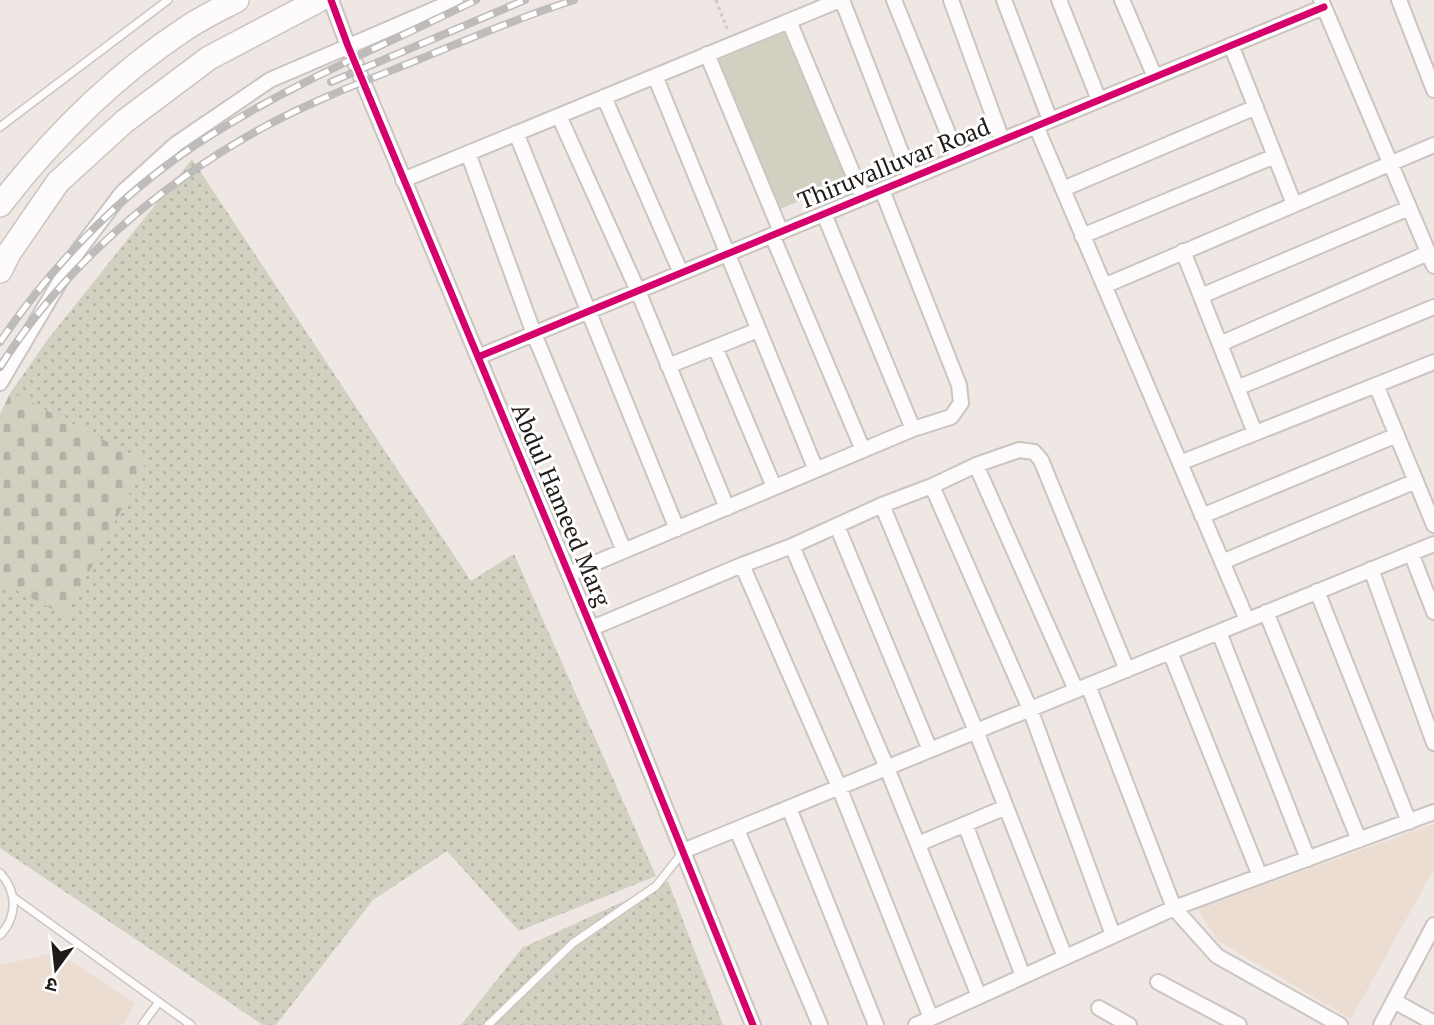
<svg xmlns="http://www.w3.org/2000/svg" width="1434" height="1025" font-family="'PT Serif','Noto Sans Devanagari',serif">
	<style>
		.built { fill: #ecddd3 }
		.grass { fill: url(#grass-dots) }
		.cemetery { fill: url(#cemetery-stones) }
		.park { fill: #d2d0c0 }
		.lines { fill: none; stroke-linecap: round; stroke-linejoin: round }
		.lane-casing { stroke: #cbc5c1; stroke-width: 10 }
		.street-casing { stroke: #cbc5c1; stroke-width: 18 }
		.primary-casing { stroke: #cbc5c1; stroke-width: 26 }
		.path { stroke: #d0cecd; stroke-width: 3.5; stroke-dasharray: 3.5 3.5; stroke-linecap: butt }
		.lane { stroke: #fdfbfb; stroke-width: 7 }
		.street { stroke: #fdfbfb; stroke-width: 14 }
		.primary { stroke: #fdfbfb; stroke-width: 23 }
		.rail-casing { stroke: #bebcbb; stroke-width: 8 }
		.rail { stroke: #fff; stroke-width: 5; stroke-dasharray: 16; stroke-linecap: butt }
		.cycleway-casing { stroke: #fff; stroke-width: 11 }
		.cycleway { stroke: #d6006c; stroke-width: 7 }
		.labels { text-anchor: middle; stroke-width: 6; stroke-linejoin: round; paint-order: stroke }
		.street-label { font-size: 24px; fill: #201b17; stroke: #fff }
	</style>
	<defs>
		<pattern id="grass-dots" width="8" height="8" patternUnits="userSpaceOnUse" patternTransform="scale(1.75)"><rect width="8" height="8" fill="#d2d0c0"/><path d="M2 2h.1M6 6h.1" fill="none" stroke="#b4b2a4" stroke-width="1.8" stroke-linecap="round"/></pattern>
		<pattern id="cemetery-stones" width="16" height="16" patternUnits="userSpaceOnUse" patternTransform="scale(1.75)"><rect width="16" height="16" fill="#d2d0c0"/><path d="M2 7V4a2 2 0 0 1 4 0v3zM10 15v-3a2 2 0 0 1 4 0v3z" fill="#b4b2a4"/></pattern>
	</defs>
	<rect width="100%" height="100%" fill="#efe7e3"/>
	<path class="built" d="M1434,824V869L1351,1019L1217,940L1198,909Z
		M57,952L135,1003L123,1025H0V965Z"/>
	<path class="grass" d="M192,159L471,581L514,554L656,876L519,931L447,851L373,900L276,1025H263L0,848V414L11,392L48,339Z
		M668,881L723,1025H461L522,948Z"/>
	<path class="cemetery" d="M11,392L146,462L66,616L0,582V414Z"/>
	<path class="park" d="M788,31L850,180L780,209L718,60Z"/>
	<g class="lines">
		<defs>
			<path id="lane" d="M0,127L168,0
				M0,873C17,891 18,916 0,935
				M13,897L191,1025
				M142,1025L159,1002
				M488,1025L573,943L656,886L683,852"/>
			<path id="street" d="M331,0L348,46L624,706L753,1025
				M842,0L911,178
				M894,0L958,158
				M951,0L1002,140
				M1004,0L1050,120
				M1059,0L1099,100
				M1122,0L1155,77
				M1321,0L1434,266
				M1399,0L1434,90
				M789,21L863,198
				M1231,45L1294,204
				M707,54L781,232
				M655,76L816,470
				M604,97L681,273
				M559,116L638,291L727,508
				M1036,126L1247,620
				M516,133L677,529
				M468,153L534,334L624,551
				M403,180L840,0
				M1063,189L1256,107
				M824,214L913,429
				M772,235L863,450
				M1082,236L1275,156
				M1183,251L1255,433
				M1104,286L1434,145
				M1201,296L1409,208
				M1220,344L1428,253
				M715,347L774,487
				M478,357L1324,7
				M668,366L758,330
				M0,383L78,251L122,193L176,144L270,80L456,0
				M1376,385L1434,525
				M1237,388L1434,307
				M1180,463L1434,362
				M976,465L1076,690
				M932,486L1030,709L1113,935
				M882,505L976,731L1065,957
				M1202,516L1397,435
				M837,526L930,750
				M792,546L887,768L979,996
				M1411,553L1434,612
				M1222,562L1416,481
				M742,565L839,787L931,1018
				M1371,569L1434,743
				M569,574L913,429L951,417L961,403L959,385L882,190
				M1317,591L1409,822
				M1266,612L1359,840
				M592,628L742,565L792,546L882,505L932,486L976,465L1019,450L1034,452L1041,460L1127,670
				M1219,632L1308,859
				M1170,652L1260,876
				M1088,685L1174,908L1217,956L1340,1025
				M789,808L876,1025
				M965,824L1023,976
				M737,830L820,1025
				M918,844L1006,807
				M683,851L1434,544
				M1158,982L1239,1025
				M1394,1001L1434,1023
				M1099,1008L1129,1025
				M916,1025L1174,908L1434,812
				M1381,1025L1434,925"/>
			<path id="primary" d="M0,205C52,138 114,76 185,29C201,18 220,9 237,0
				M0,271L9,253L58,182L125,121L209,58L319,0"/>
		</defs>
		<use href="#lane" class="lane-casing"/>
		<use href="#street" class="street-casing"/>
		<use href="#primary" class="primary-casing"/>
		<path class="path" d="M716,0L727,29"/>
		<use href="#lane" class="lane"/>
		<use href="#street" class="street"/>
		<use href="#primary" class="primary"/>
		<defs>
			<path id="rail" d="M331,82L525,0
				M0,342C55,261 127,187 211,135C295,82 387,44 476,0
				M0,367C64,266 160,184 264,127C314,100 368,80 420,59C471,38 521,17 574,0"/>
		</defs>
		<use href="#rail" class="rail-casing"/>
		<use href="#rail" class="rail"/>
		<defs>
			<path id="cycleway" d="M331,0L348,46L624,706L753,1025
				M478,357L1324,7"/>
		</defs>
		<use href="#cycleway" class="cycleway-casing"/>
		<use href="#cycleway" class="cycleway"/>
	</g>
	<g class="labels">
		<g class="street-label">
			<text transform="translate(894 164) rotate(-22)" y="8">Thiruvalluvar Road</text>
			<text transform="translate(561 505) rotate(67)" y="8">Abdul Hameed Marg</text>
		</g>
	</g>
	<g transform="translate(56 969) rotate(195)" stroke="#ffffff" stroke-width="5" paint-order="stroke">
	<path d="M0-5L12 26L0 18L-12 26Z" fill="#201b17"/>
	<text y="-10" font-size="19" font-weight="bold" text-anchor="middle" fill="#201b17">उ</text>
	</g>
</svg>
